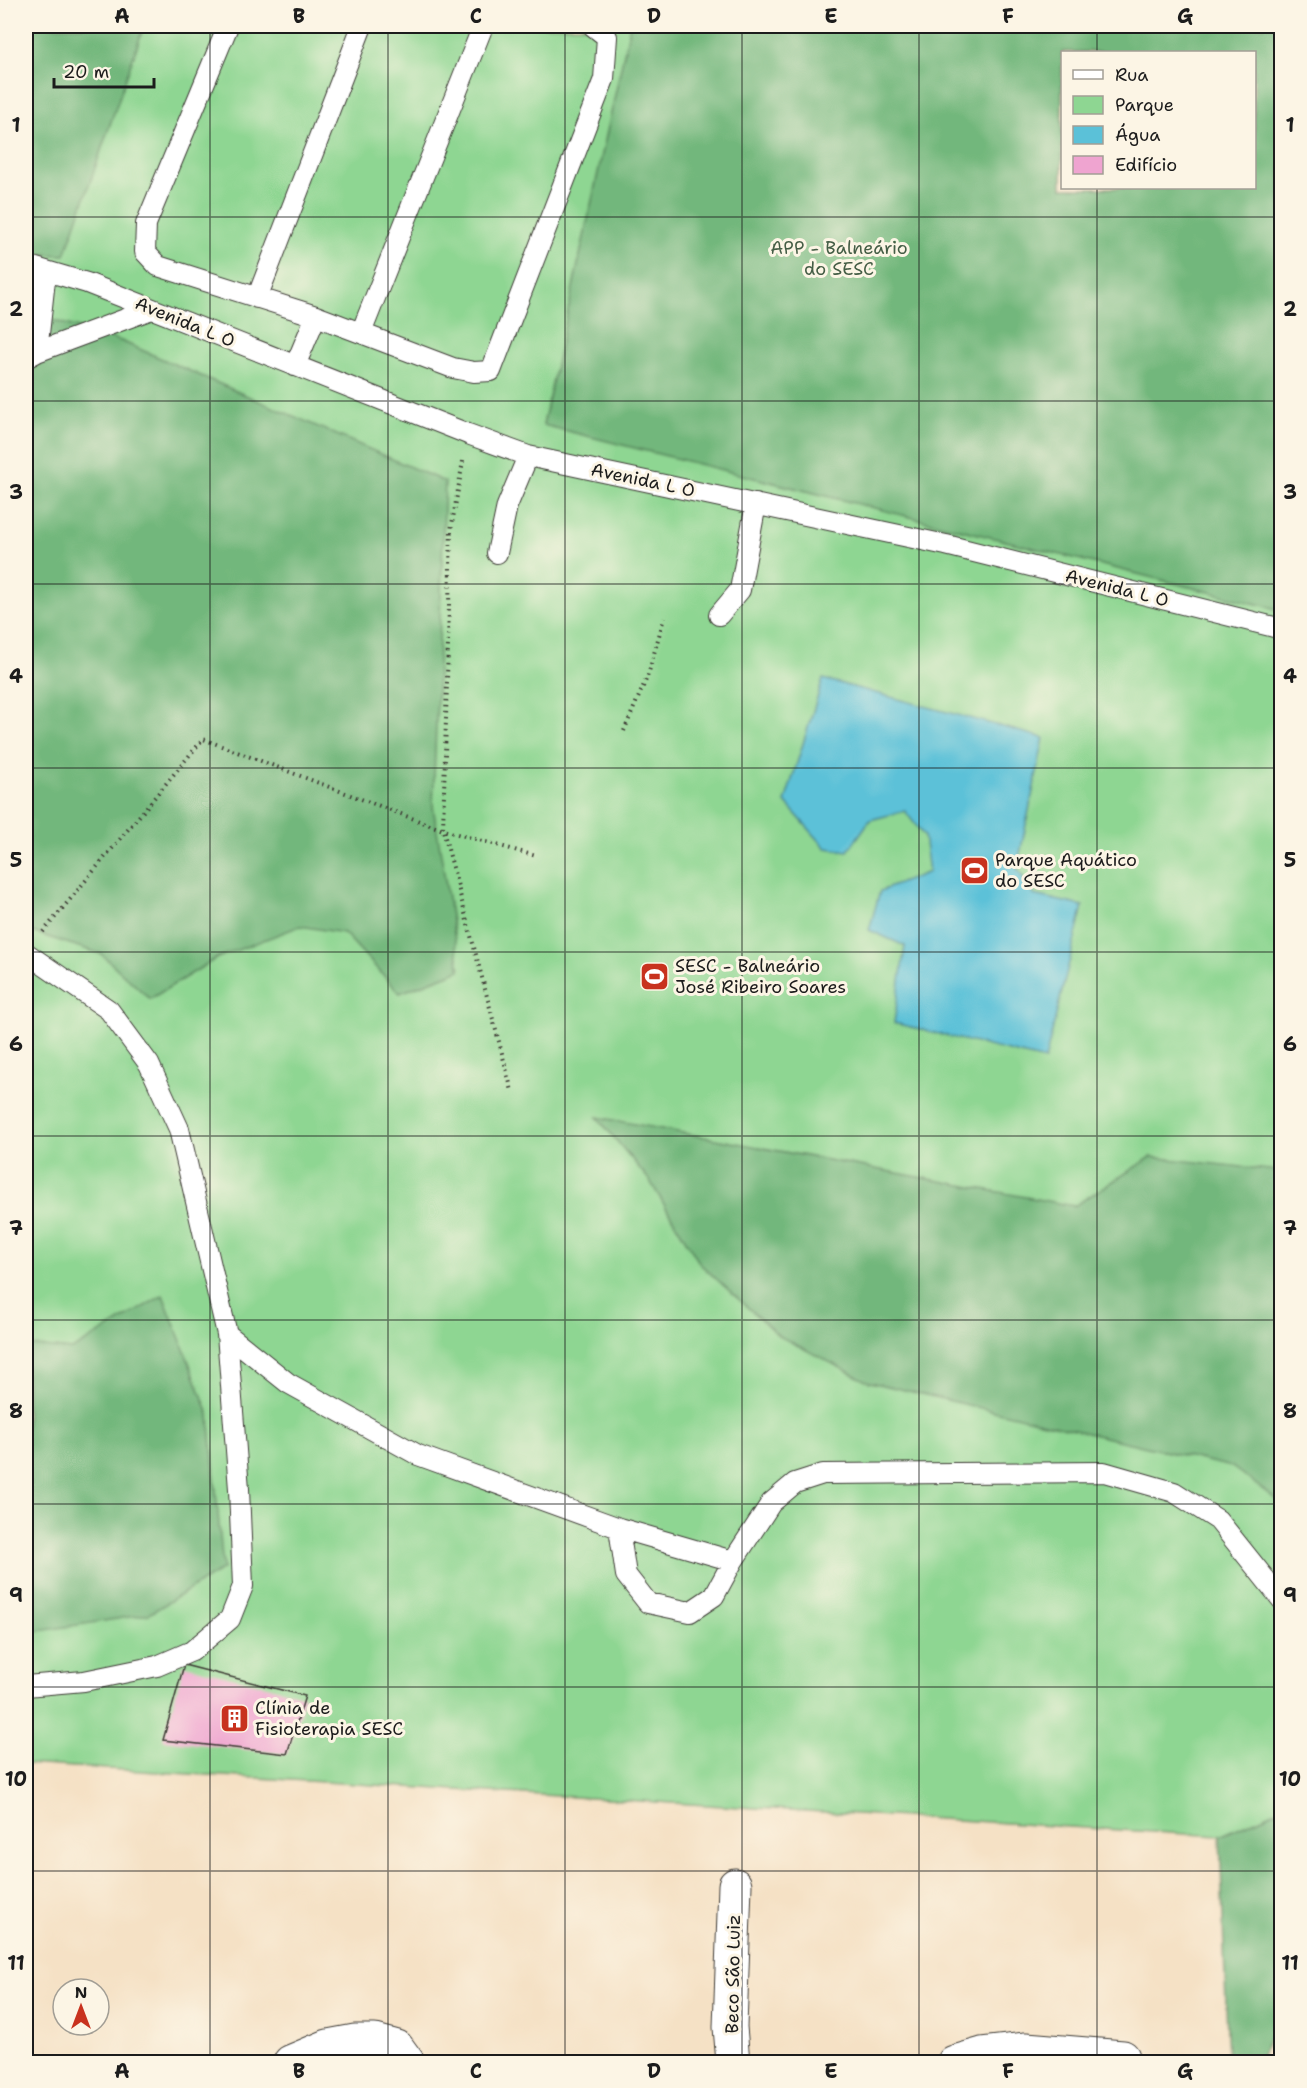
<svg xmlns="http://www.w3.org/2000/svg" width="1307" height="2088" font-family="'Shantell Sans',sans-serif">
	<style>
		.green { fill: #8ed692; stroke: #557957; stroke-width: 1.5; fill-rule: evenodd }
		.forest { fill: #72b77c; stroke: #476a4c; stroke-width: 1.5; fill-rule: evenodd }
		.water { fill: #5bc1d8; stroke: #3c6e7a; stroke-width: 1.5 }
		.building { fill: #efa4d0 }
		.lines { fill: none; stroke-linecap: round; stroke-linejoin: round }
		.lane-casing { stroke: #3d3a35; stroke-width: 22 }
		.street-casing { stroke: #3d3a35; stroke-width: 35 }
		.path { stroke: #3d3a35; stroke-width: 4; stroke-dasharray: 1.5 4.5; stroke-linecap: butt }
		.lane { stroke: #fff; stroke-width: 20 }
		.street { stroke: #fff; stroke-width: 33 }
		.grid { fill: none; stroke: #1c1c1c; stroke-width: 1.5; stroke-opacity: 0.55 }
		.labels { text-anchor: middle; stroke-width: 6; stroke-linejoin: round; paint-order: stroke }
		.park-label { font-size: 18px; fill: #445d45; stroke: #fcf5e5 }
		.street-label { font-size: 18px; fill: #1c1c1c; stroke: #fcf5e5 }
		.poi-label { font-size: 18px; fill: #1c1c1c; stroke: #fcf5e5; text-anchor: start }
		.neatline { fill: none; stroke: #1c1c1c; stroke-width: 2 }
		.grid-label { font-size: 20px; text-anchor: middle; font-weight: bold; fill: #1c1c1c }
	</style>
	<rect width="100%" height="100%" fill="#fcf5e5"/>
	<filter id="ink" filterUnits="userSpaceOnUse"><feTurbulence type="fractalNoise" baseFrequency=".0167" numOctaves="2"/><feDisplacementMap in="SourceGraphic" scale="12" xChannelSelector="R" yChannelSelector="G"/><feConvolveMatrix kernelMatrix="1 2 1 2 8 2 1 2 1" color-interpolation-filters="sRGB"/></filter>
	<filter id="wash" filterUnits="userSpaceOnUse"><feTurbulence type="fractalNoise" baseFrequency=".008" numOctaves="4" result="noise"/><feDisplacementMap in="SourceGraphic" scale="24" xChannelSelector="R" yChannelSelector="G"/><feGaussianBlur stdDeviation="1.35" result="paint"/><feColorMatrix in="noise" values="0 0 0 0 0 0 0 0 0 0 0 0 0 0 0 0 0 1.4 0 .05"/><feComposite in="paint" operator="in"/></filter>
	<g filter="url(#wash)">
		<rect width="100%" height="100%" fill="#f5e1c5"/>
		<path class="green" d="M26,26H1281V1809L1220,1836L26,1764ZM1062,52H1254V188H1062Z"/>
		<path class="forest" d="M26,26H144L65,255L31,254L26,252Z
			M630,26H1281V610L543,425ZM1254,52V188H1062V52Z
			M26,312L121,341L445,482L433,806L460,970L400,993L344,933L300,926L217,958L150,999L101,954L26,930Z
			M597,1117L1074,1206L1151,1157L1278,1171L1281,1159V1503L1232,1467L866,1381L779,1336L700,1264L650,1181Z
			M163,1295L209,1414L223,1569L149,1614L26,1633V1345L72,1350Z
			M1281,1809V2018L1257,2062H1228L1220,1836Z"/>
		<path class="water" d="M823,679L1044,738L1017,868L1034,895L1083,906L1045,1060L894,1023L905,946L869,930L880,891L929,872L924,836L905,811L870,820L848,851L826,848L785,802Z"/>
		<g id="blocks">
			<path class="building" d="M184,1665L305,1696L287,1754L163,1740Z"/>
		</g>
	</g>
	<g filter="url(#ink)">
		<use href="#blocks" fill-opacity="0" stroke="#3d3a35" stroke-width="1.5"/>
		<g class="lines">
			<defs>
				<path id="lane" d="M228,26L146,224L145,252L158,266L316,316L453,368L474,372L491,371L604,79L607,37L593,26
					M26,265L87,283L468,434L528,456L946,545L1282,629
					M257,298L362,26
					M361,333L483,26
					M37,352L46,271
					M26,358L37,352L152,309
					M295,366L316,316
					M497,553L507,506L528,456
					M719,615L740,590L756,504
					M26,953L109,1010L149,1064L179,1129L227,1334L239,1489L243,1586L230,1619L192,1651L157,1666L84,1681L26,1686
					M227,1334L288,1383L418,1455L619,1528L626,1575L648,1603L690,1612L714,1596L733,1561L771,1503L795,1483L823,1474L1104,1472L1174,1492L1218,1520L1282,1600
					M619,1528L733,1561"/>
				<path id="street" d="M290,2062L328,2046L355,2041H375L397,2047L408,2062
					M733,2062L730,2027L735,1885
					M954,2062L982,2054L1026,2049L1123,2057"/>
			</defs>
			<use href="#lane" class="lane-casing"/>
			<use href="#street" class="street-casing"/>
			<path class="path" d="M463,461L451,530L443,830L512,1091
				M624,731L648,675L664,618
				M43,932L203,739L443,830L536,856"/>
			<use href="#lane" class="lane"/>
			<use href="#street" class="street"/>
		</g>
	</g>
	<path class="grid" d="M210,26V2062M388,26V2062M565,26V2062M742,26V2062M919,26V2062M1097,26V52M1097,188V2062M26,217H1282M26,401H1282M26,584H1282M26,768H1282M26,952H1282M26,1136H1282M26,1320H1282M26,1504H1282M26,1687H1282M26,1871H1282"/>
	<defs>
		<symbol id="stadium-square" viewBox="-11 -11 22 22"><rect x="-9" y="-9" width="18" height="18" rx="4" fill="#c8321e" stroke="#fcf5e5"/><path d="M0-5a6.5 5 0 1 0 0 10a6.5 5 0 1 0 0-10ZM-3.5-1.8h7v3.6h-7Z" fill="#fff"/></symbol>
		<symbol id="building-square" viewBox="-11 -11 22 22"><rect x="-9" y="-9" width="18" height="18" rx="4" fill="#c8321e" stroke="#fcf5e5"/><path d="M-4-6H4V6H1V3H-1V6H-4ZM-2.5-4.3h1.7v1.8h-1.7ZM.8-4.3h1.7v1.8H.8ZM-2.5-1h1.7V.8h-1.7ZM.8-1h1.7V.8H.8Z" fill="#fff"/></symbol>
	</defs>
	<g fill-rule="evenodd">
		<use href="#stadium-square" x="958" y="854" width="33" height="33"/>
		<use href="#stadium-square" x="638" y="960" width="33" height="33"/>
		<use href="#building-square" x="218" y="1702" width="33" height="33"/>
	</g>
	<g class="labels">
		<g class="park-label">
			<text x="839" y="254">APP - Balneário<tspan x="839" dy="21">do SESC</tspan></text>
		</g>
		<g class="street-label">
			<text transform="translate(185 322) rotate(22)" y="6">Avenida L O</text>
			<text transform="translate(643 480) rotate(12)" y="6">Avenida L O</text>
			<text transform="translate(1117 588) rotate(14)" y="6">Avenida L O</text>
			<text transform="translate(733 1974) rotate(-89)" y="6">Beco São Luiz</text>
		</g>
		<g class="poi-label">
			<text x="995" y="866">Parque Aquático<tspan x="995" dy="21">do SESC</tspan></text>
			<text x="675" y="972">SESC - Balneário<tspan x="675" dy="21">José Ribeiro Soares</tspan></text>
			<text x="255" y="1714">Clínia de<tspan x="255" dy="21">Fisioterapia SESC</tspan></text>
		</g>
	</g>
	<rect width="1307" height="2088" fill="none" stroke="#fcf5e5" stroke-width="66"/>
	<rect x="1061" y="51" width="195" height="138" fill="#fcf5e5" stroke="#a29e95" stroke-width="1.5"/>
	<rect x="1073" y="70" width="30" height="9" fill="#ffffff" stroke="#a29e95" stroke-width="1.5"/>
	<text x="1115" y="81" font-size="18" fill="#1c1c1c">Rua</text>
	<rect x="1073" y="96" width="30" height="18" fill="#8ed692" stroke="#a29e95" stroke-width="1.5"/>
	<text x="1115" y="111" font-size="18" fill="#1c1c1c">Parque</text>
	<rect x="1073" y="126" width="30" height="18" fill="#5bc1d8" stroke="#a29e95" stroke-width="1.5"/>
	<text x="1115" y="141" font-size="18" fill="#1c1c1c">Água</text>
	<rect x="1073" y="156" width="30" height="18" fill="#efa4d0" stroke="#a29e95" stroke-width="1.5"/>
	<text x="1115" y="171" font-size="18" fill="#1c1c1c">Edifício</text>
	<g transform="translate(81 2007)"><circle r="28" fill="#fcf5e5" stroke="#a29e95" stroke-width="1.5"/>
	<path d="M0-4.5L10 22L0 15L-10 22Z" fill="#c8321e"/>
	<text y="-9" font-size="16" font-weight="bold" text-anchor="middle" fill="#1c1c1c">N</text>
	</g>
	<path d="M54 78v9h100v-9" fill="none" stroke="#1c1c1c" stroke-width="3"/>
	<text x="63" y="78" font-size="18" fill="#1c1c1c" stroke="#fcf5e5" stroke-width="4.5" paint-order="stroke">20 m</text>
	<rect x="33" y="33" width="1241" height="2022" class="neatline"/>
	<g class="grid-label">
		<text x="122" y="23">A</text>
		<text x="299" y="23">B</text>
		<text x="476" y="23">C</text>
		<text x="654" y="23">D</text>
		<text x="831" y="23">E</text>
		<text x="1008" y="23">F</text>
		<text x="1185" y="23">G</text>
		<text x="16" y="132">1</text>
		<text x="1290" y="132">1</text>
		<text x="16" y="316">2</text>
		<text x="1290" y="316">2</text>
		<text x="16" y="499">3</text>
		<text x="1290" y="499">3</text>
		<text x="16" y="683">4</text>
		<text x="1290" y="683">4</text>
		<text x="16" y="867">5</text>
		<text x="1290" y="867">5</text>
		<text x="16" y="1051">6</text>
		<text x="1290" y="1051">6</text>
		<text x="16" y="1235">7</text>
		<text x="1290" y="1235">7</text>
		<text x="16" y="1418">8</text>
		<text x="1290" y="1418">8</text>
		<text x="16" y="1602">9</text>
		<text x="1290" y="1602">9</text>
		<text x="16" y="1786">10</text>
		<text x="1290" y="1786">10</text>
		<text x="16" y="1970">11</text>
		<text x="1290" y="1970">11</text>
		<text x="122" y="2078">A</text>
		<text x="299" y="2078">B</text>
		<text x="476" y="2078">C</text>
		<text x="654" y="2078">D</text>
		<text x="831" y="2078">E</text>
		<text x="1008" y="2078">F</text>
		<text x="1185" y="2078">G</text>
	</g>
</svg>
